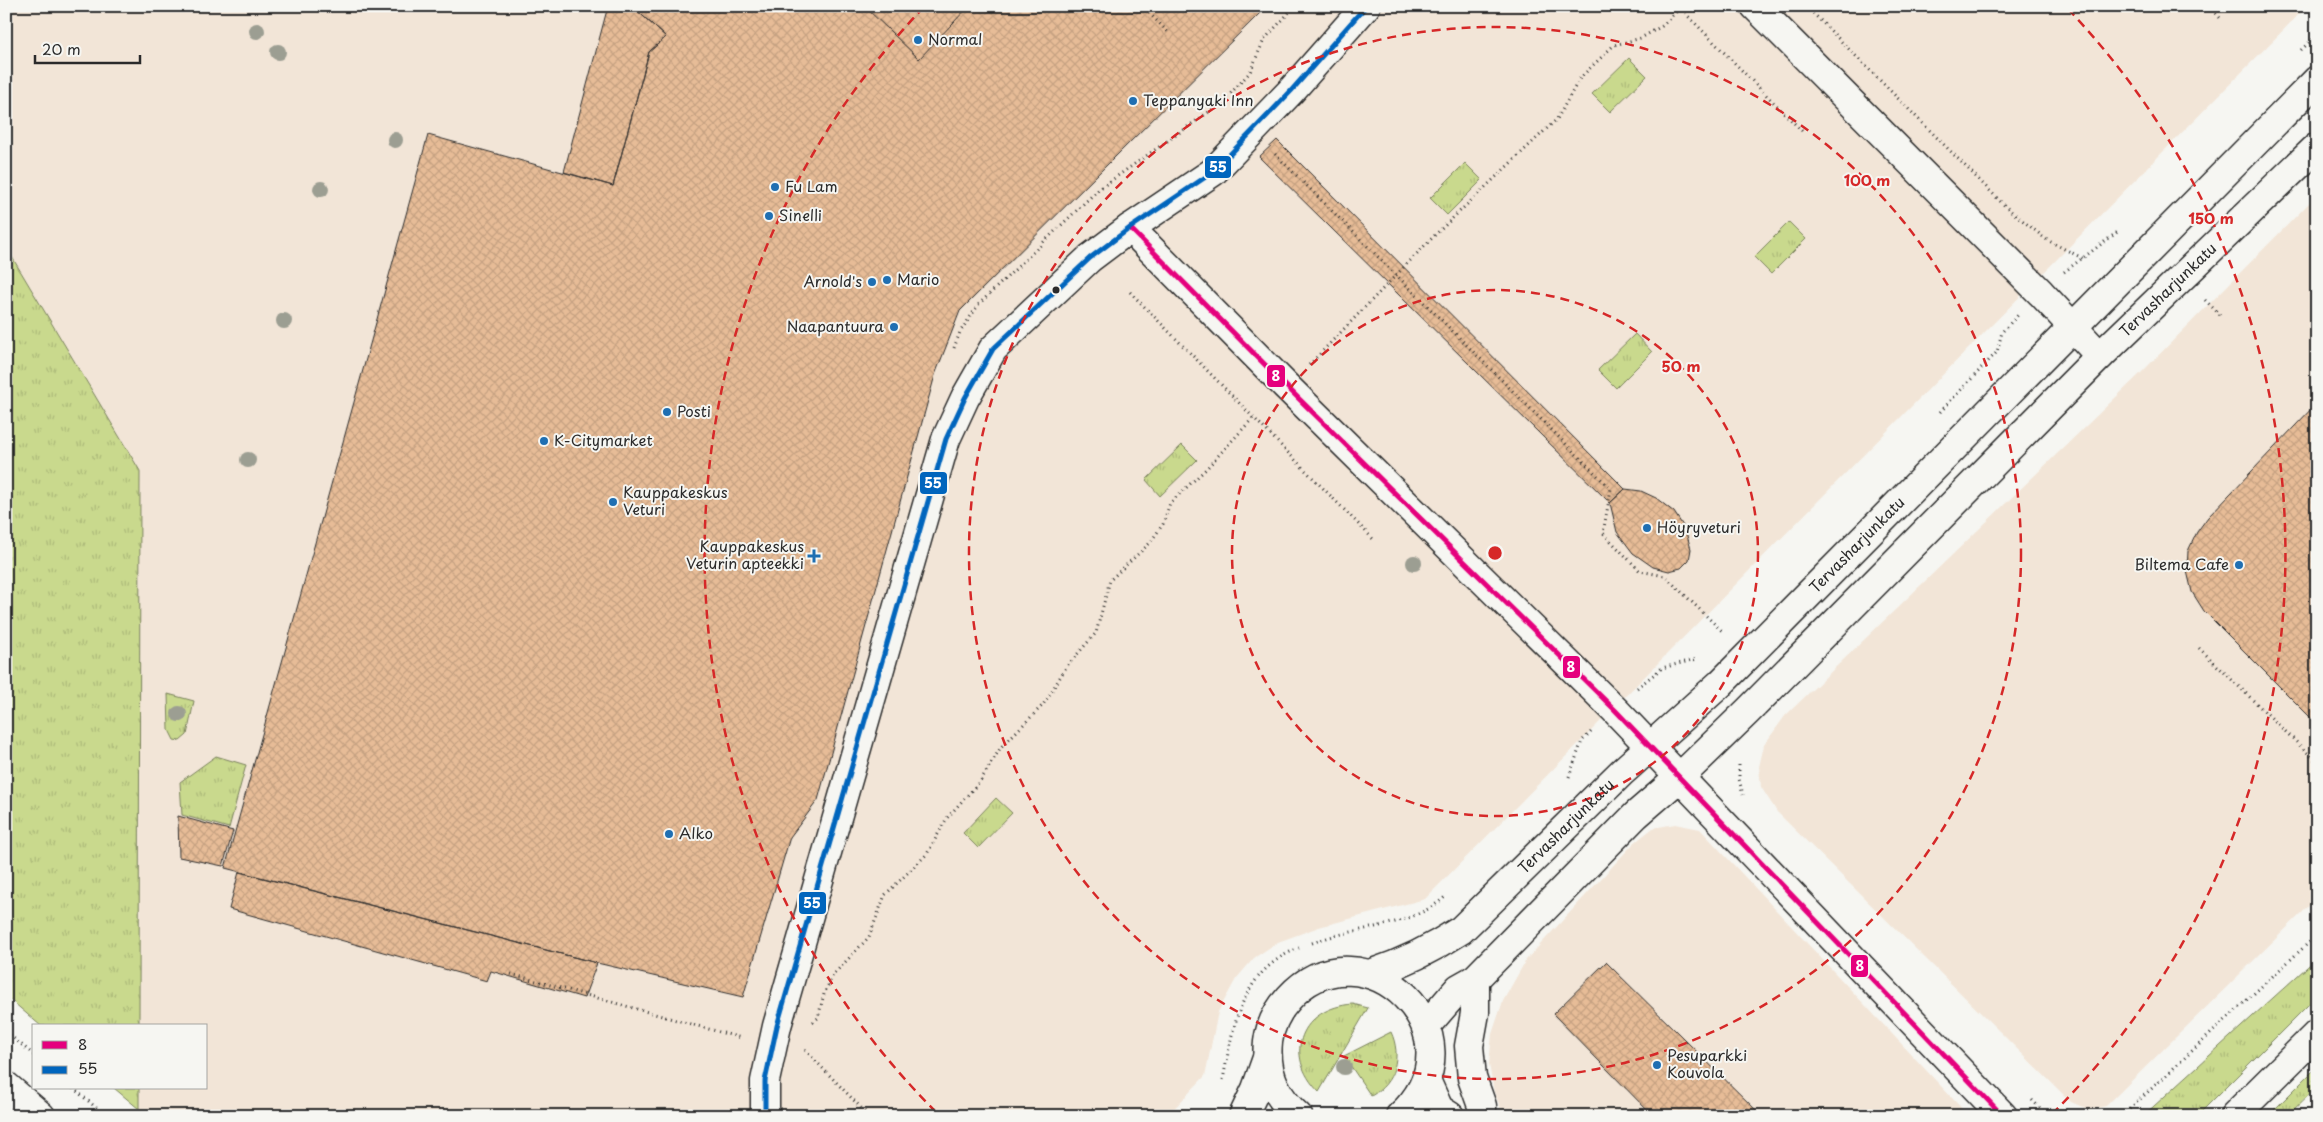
<svg xmlns="http://www.w3.org/2000/svg" width="2323" height="1122" font-family="'Playpen Sans',sans-serif">
	<style>
		.built { fill: #f2e5d7 }
		.grass { fill: url(#grass-tufts); stroke: #7a825c }
		.building { fill: url(#building-cross-hatch); stroke: #2b2b2b }
		.lines { fill: none; stroke-linecap: round; stroke-linejoin: round }
		.minor-casing { stroke: #2b2b2b; stroke-width: 31 }
		.secondary-casing { stroke: #2b2b2b; stroke-width: 31 }
		.path { stroke: #2b2b2b; stroke-width: 3; stroke-dasharray: 1 4; stroke-linecap: butt }
		.minor { stroke: #f6f6f2; stroke-width: 28 }
		.secondary { stroke: #f6f6f2; stroke-width: 28 }
		.bus-1-casing { stroke: #f6f6f2; stroke-width: 9 }
		.bus-2-casing { stroke: #f6f6f2; stroke-width: 9 }
		.bus-1 { stroke: #e5007d; stroke-width: 5 }
		.bus-2 { stroke: #0065bd; stroke-width: 5 }
		.tree { fill: #9c9e92 }
		.ring { fill: none; stroke: #d62828; stroke-width: 2.5; stroke-dasharray: 9 6 }
		.poi-dot { fill: #1f6fb2; stroke: #f6f6f2; stroke-width: 2 }
		.bus-dot { fill: #2b2b2b; stroke: #f6f6f2; stroke-width: 2 }
		.labels { text-anchor: middle; stroke-width: 4; stroke-linejoin: round; paint-order: stroke }
		.poi-label { font-size: 15px; fill: #2b2b2b; stroke: #f6f6f2; text-anchor: start }
		.street-label { font-size: 15px; fill: #2b2b2b; stroke: #f6f6f2 }
		.centre { fill: #d62828; stroke: #f6f6f2; stroke-width: 2.5 }
		.ring-label { font-size: 15px; text-anchor: middle; font-weight: bold; fill: #d62828; stroke: #f6f6f2; stroke-width: 4; stroke-linejoin: round; paint-order: stroke }
		.line-badge { stroke: #f6f6f2; stroke-width: 2 }
		.badge-label { font-size: 14px; text-anchor: middle; font-weight: bold; fill: #fff }
	</style>
	<defs>
		<pattern id="grass-tufts" width="24" height="20" patternUnits="userSpaceOnUse" patternTransform="scale(1.25)"><rect width="24" height="20" fill="#c9d98d"/><path d="M3 7l-1-3M5 7V3M7 7l1-3M15 17l-1-3M17 17v-4M19 17l1-3" fill="none" stroke="#adba7a"/></pattern>
		<pattern id="building-cross-hatch" width="8" height="8" patternUnits="userSpaceOnUse" patternTransform="scale(1.25)"><rect width="8" height="8" fill="#e7bc97"/><path d="M0 0l8 8M0 8l8-8" fill="none" stroke="#c6a282"/></pattern>
	</defs>
	<rect width="100%" height="100%" fill="#f6f6f2"/>
	<filter id="ink" filterUnits="userSpaceOnUse"><feTurbulence type="fractalNoise" baseFrequency=".02" numOctaves="2"/><feDisplacementMap in="SourceGraphic" scale="10" xChannelSelector="R" yChannelSelector="G"/><feConvolveMatrix kernelMatrix="1 2 1 2 8 2 1 2 1" color-interpolation-filters="sRGB"/></filter>
	<g filter="url(#ink)">
		<path class="built" d="M6,6H2307L1425,899L1319,927L1278,942L1254,958L1236,979L1218,1012L1205,1076L1167,1116H148L139,1109V1088H206V1026H139L140,471L6,247Z
			M2317,195V898L2106,1106L2090,1110L2071,1102L1777,812L1761,787L1759,767L1764,745L1785,716L2140,374Z
			M1675,824L1700,829L1969,1116H1504L1494,1092L1489,1064L1492,1034L1503,1001L1526,960L1634,843L1653,828Z"/>
		<path class="grass" d="M1629,58L1647,76L1610,112L1592,94Z
			M1465,163L1482,180L1447,215L1430,198Z
			M1789,222L1806,239L1771,274L1754,257Z
			M6,247L140,471L139,1026H41L6,996Z
			M1635,334L1652,352L1616,388L1598,370Z
			M1182,445L1197,460L1160,496L1146,480Z
			M168,694L194,701L187,735L180,741L174,740L169,730Z
			M216,756L246,765L229,828L182,815L180,782Z
			M996,798L1012,813L978,848L963,833Z
			M2317,958V996L2197,1116H2143Z
			M1353,1004L1368,1008L1319,1092C1282,1054 1301,1008 1353,1004Z
			M1391,1032C1402,1056 1395,1083 1371,1096L1344,1056Z
			M2317,1067V1087L2287,1116H2268Z
			M114,1088H139V1109Z"/>
		<path class="building" d="M608,6H632L666,37L649,52L613,186L564,172Z
			M632,6H1267L960,311L935,375L818,800L790,837L743,997L597,963L225,868L428,135L613,186L649,52L666,37Z
			M864,6H969L919,59Z
			M1277,140L1625,489L1610,503L1259,157Z
			M2317,403V724L2204,611L2192,592L2187,571L2188,551L2197,532L2208,517Z
			M1625,489L1641,491L1656,498L1674,512L1685,529L1691,549L1689,560L1681,568L1669,571L1653,567L1633,553L1617,532L1610,503Z
			M178,816L233,831L223,866L179,857Z
			M239,872L530,946L597,963L584,998L491,971L487,981L229,909Z
			M1606,962L1762,1116H1653L1553,1014Z"/>
		<g class="lines">
			<defs>
				<g id="minor">
					<path d="M1755,6L2041,293L2100,356"/>
					<path d="M1130,228L1286,386L1615,710L2003,1116"/>
					<path id="s1" d="M1370,974C1404,963 1432,949 1461,930L1622,772L1721,683L2317,80"/>
					<path d="M1475,979V1013L1469,1046L1472,1078L1482,1106V1116"/>
					<path id="s2" d="M1426,1026L1459,988L1475,979L1636,815L1680,777L1748,711L2100,356L2317,147"/>
					<path d="M1426,1080L1439,1109L1450,1116"/>
					<path d="M6,1086L41,1116"/>
					<path d="M765,1116V1081L777,1026L946,439L965,398L993,349L1090,258L1130,228L1213,172L1291,91L1366,6"/>
					<path d="M1243,1116L1256,1089L1267,1058"/>
					<path d="M1298,1116C1275,1096 1265,1071 1268,1042C1270,1025 1278,1010 1289,998C1362,917 1489,1035 1400,1116"/>
				</g>
				<path id="secondary" d="M2234,1116L2317,1034"/>
			</defs>
			<use href="#minor" class="minor-casing"/>
			<use href="#secondary" class="secondary-casing"/>
			<path class="path" d="M1142,6L1168,32
				M1678,6L1803,132
				M1806,6L2006,207L2047,240L2084,259
				M2209,6L2221,19
				M2301,50L2317,35
				M1275,154L1611,489L1603,533L1640,571L1665,576L1724,633
				M2064,272L2119,231
				M1130,292L1375,541
				M2205,300L2220,315
				M954,348L960,332L979,304L1099,189L1223,102L1250,72L1264,40L1295,6
				M1309,365L1436,234L1557,119L1580,78L1614,45L1641,38L1662,26L1680,8
				M1940,412L1997,352L2002,332L2018,315
				M2199,648L2317,762
				M1637,688L1662,668L1697,659
				M1739,765V779L1743,795
				M1569,777L1582,741L1591,732
				M1312,943C1355,926 1410,929 1446,896
				M511,974L741,1038
				M813,1022L818,1018L824,994L833,975L869,937L885,895L927,854L947,818L981,780L1001,747L1043,705L1067,666L1096,633L1110,580L1150,543L1163,524L1170,503L1206,469L1253,418
				M6,1032L34,1055
				M805,1050L869,1116
				M1223,1080C1233,1025 1241,971 1299,948
				M73,1088L106,1116
				M2032,1100L2048,1116
				M2122,1116L2317,935"/>
			<use href="#minor" class="minor"/>
			<use href="#secondary" class="secondary"/>
			<defs>
				<path id="bus-1" d="M1130,228L1286,386L1615,710L2003,1116"/>
				<path id="bus-2" d="M765,1116V1081L777,1026L946,439L965,398L993,349L1090,258L1130,228L1213,172L1291,91L1366,6"/>
			</defs>
			<use href="#bus-1" class="bus-1-casing"/>
			<use href="#bus-2" class="bus-2-casing"/>
			<use href="#bus-1" class="bus-1"/>
			<use href="#bus-2" class="bus-2"/>
		</g>
		<g class="tree">
			<circle cx="257" cy="31" r="8"/>
			<circle cx="278" cy="52" r="8"/>
			<circle cx="395" cy="140" r="8"/>
			<circle cx="321" cy="189" r="8"/>
			<circle cx="284" cy="321" r="8"/>
			<circle cx="248" cy="460" r="8"/>
			<circle cx="1414" cy="563" r="8"/>
			<circle cx="179" cy="714" r="8"/>
			<circle cx="1344" cy="1067" r="8"/>
		</g>
	</g>
	<g class="ring">
		<circle cx="1495" cy="553" r="263"/>
		<circle cx="1495" cy="553" r="526"/>
		<path d="M936 1112A790 790 0 0 1 922 9M2068 9A790 790 0 0 1 2054 1112"/>
	</g>
	<g class="poi-dot">
		<circle cx="918" cy="40" r="5"/>
		<circle cx="1133" cy="101" r="5"/>
		<circle cx="775" cy="187" r="5"/>
		<circle cx="769" cy="216" r="5"/>
		<circle cx="887" cy="280" r="5"/>
		<circle cx="872" cy="282" r="5"/>
		<circle cx="894" cy="327" r="5"/>
		<circle cx="667" cy="412" r="5"/>
		<circle cx="544" cy="441" r="5"/>
		<circle cx="613" cy="502" r="5"/>
		<circle cx="1647" cy="528" r="5"/>
		<path d="M811.5 548.5h5v5h5v5h-5v5h-5v-5h-5v-5h5z"/>
		<circle cx="2239" cy="565" r="5"/>
		<circle cx="669" cy="834" r="5"/>
		<circle cx="1657" cy="1065" r="5"/>
	</g>
	<circle class="bus-dot" cx="1056" cy="290" r="4.5"/>
	<g class="labels">
		<g class="poi-label">
			<text x="928" y="45">Normal</text>
			<text x="1143" y="106">Teppanyaki Inn</text>
			<text x="785" y="192">Fu Lam</text>
			<text x="779" y="221">Sinelli</text>
			<text x="897" y="285">Mario</text>
			<text x="862" y="287" text-anchor="end">Arnold's</text>
			<text x="884" y="332" text-anchor="end">Naapantuura</text>
			<text x="677" y="417">Posti</text>
			<text x="554" y="446">K-Citymarket</text>
			<text x="623" y="498">Kauppakeskus<tspan x="623" dy="17">Veturi</tspan></text>
			<text x="1657" y="533">Höyryveturi</text>
			<text x="804" y="552" text-anchor="end">Kauppakeskus<tspan x="804" dy="17">Veturin apteekki</tspan></text>
			<text x="2229" y="570" text-anchor="end">Biltema Cafe</text>
			<text x="679" y="839">Alko</text>
			<text x="1667" y="1061">Pesuparkki<tspan x="1667" dy="17">Kouvola</tspan></text>
		</g>
		<g class="street-label">
			<text dy="5" stroke="none"><textPath href="#s2" startOffset="1046">Tervasharjunkatu</textPath></text>
			<text dy="5" stroke="none"><textPath href="#s1" startOffset="654">Tervasharjunkatu</textPath></text>
			<text dy="5" stroke="none"><textPath href="#s1" startOffset="249">Tervasharjunkatu</textPath></text>
		</g>
	</g>
	<circle cx="1495" cy="553" r="8" class="centre"/>
	<g class="ring-label">
		<text x="1867" y="186">100 m</text>
		<text x="2211" y="224">150 m</text>
		<text x="1681" y="372">50 m</text>
	</g>
	<g class="line-badge">
		<rect x="1204" y="155" width="28" height="24" rx="5" fill="#0065bd"/>
		<rect x="1266" y="364" width="20" height="24" rx="5" fill="#e5007d"/>
		<rect x="919" y="471" width="29" height="24" rx="5" fill="#0065bd"/>
		<rect x="1562" y="655" width="19" height="24" rx="5" fill="#e5007d"/>
		<rect x="798" y="891" width="29" height="24" rx="5" fill="#0065bd"/>
		<rect x="1850" y="954" width="19" height="24" rx="5" fill="#e5007d"/>
	</g>
	<g class="badge-label">
		<text x="1218" y="172">55</text>
		<text x="1276" y="381">8</text>
		<text x="933" y="488">55</text>
		<text x="1571" y="672">8</text>
		<text x="812" y="908">55</text>
		<text x="1860" y="971">8</text>
	</g>
	<rect width="2323" height="1122" fill="none" stroke="#f6f6f2" stroke-width="25"/>
	<rect x="12" y="12" width="2298" height="1097" fill="none" stroke="#2b2b2b" stroke-width="2" filter="url(#ink)"/>
	<rect x="32" y="1024" width="175" height="65" fill="#f6f6f2" stroke="#a5a5a2"/>
	<rect x="42" y="1041" width="25" height="8" fill="#e5007d" stroke="#a5a5a2"/>
	<text x="78" y="1050" font-size="15" fill="#2b2b2b">8</text>
	<rect x="42" y="1066" width="25" height="8" fill="#0065bd" stroke="#a5a5a2"/>
	<text x="78" y="1074" font-size="15" fill="#2b2b2b">55</text>
	<path d="M35 55v8h105v-8" fill="none" stroke="#2b2b2b" stroke-width="2.5"/>
	<text x="42" y="55" font-size="15" fill="#2b2b2b" stroke="#f6f6f2" stroke-width="4" paint-order="stroke">20 m</text>
</svg>
